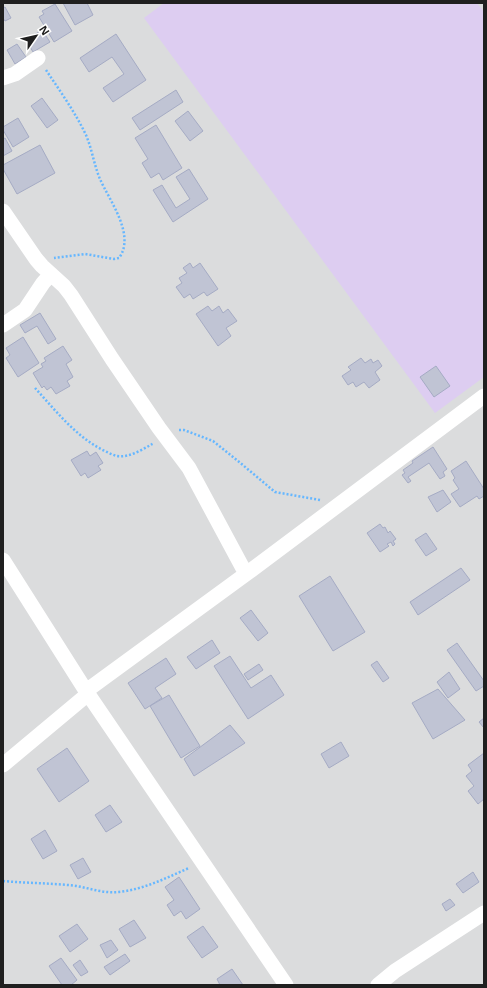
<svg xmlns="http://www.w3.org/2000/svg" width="487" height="988" font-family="'Open Sans',sans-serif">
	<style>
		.residential { fill: #dbdcdd }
		.farmland { fill: #ddcdf1 }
		.building { fill: #c0c4d4; stroke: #a5abc4 }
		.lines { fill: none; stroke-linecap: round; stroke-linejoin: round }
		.path { stroke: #66b7ff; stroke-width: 2.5; stroke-dasharray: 2 2; stroke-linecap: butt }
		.street { stroke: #fff; stroke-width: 15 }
	</style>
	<rect width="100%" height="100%" fill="#e4e4f0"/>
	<path class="residential" d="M3,3H484V985H3Z"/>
	<path class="farmland" d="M164,3H477L484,12V377L435,413L144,18Z"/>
	<path class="building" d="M63,3H87L93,15L75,25Z
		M55,4L72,31L54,42L39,17L44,14L42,11Z
		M5,7L11,18L5,21L3,18V8Z
		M42,30L50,42L33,52L26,40Z
		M116,34L146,80L113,102L103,88L124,74L112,57L89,72L80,58Z
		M17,44L26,57L15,64L7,50Z
		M176,90L183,102L140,130L132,118Z
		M42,98L58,120L47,128L31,106Z
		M188,111L203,131L190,141L175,121Z
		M18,118L29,137L13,147L3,130V127Z
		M156,125L182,168L163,180L159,173L151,178L142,163L148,159L135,138Z
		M5,138L12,151L3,156V139Z
		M40,145L55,173L17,194L3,169V165Z
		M189,169L208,199L173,222L153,190L162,185L176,208L190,199L176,177Z
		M190,263L193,268L200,263L218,289L207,296L204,292L193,299L190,294L184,298L176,287L182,283L179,278L187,273L183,268Z
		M208,306L212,311L219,306L223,313L228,309L237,321L226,328L231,336L218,346L196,314Z
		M40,313L56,339L48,344L37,326L25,333L20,325Z
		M23,337L39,363L18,377L6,358L10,355L6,348Z
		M63,346L72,360L66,364L73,377L67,381L70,386L56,394L51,387L47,390L44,386L42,388L33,373L43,367L41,364L46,361L44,358Z
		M361,358L365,363L371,359L373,363L378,360L382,366L375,372L380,380L369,388L364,382L356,387L353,382L348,385L342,376L351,370L348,367Z
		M436,366L450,386L434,397L420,377Z
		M433,447L447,469L443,472L445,476L440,479L429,463L408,477L411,481L408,483L402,475L405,473L403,470L413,463L412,461Z
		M87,451L90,456L96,452L103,463L98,466L101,470L88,478L85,473L81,476L71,460Z
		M466,461L484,489V496L479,499L477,496L460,507L451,494L459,489L453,480L455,478L451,471Z
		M443,490L451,502L437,512L428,497Z
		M380,524L383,528L385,527L388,533L390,531L396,539L393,541L395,544L393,546L391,542L387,544L389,546L380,552L367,533Z
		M426,533L437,549L426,556L415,540Z
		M461,568L470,580L418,615L410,602Z
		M330,576L365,632L333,651L299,596Z
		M251,610L268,633L258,641L240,618Z
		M212,640L220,653L196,669L187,657Z
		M457,643L484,681V686L476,691L447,650Z
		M230,656L251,688L271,675L284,695L248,719L214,666Z
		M166,658L176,674L155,688L162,698L145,709L128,683Z
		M377,661L389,678L383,682L371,665Z
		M259,664L263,670L248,680L244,674Z
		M449,672L460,689L448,698L437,682Z
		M438,689L465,720L433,739L412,703Z
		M169,695L200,746L181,758L150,706Z
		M484,718V728L479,722Z
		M230,725L245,743L194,776L184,759Z
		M341,742L349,756L329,768L321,754Z
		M67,748L89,781L59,802L37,769Z
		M484,753V799L478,804L468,791L474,786L466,776L472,771L468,765Z
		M110,805L122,822L106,832L95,815Z
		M45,830L57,851L43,859L31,839Z
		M83,858L91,872L78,879L70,865Z
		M473,872L479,882L463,893L456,884Z
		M179,877L200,909L186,919L181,911L174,916L167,905L174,900L165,887Z
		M450,899L455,905L446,911L442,904Z
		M134,920L146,938L130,947L119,929Z
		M77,924L88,939L70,952L59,936Z
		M203,926L218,947L202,958L187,937Z
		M111,940L118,950L107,958L100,945Z
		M125,954L130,961L110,975L104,967Z
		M61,958L77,980L71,985H62L49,966Z
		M80,960L88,972L81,976L73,965Z
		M232,969L243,985H220L217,979Z"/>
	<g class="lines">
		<path class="path" d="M46,70C60,91 75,112 86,135C92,149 94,165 100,179C109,200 136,235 119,258L114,259L85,254L54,258
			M35,388C56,411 77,438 105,451C109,453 113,455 117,456C130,458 143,449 154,443
			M179,430H184L213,441L238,461L275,492L320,500
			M3,881C25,883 46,883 68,885C85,886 101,894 119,892C145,889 166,878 189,868"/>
		<path class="street" d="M3,78L15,74L38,58
			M3,211L36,259L42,266L64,286L71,295L112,359L159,428L189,468L246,574
			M3,325L25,310L43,283L51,274
			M3,560L86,691L286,985
			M86,691L246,574L484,396
			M3,765L88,694
			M378,985L395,971L484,913"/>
	</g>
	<rect width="487" height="988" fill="none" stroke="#1f1f1f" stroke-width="8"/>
	<g transform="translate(36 36) rotate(56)" stroke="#ffffff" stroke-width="3" paint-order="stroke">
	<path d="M0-3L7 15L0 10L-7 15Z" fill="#1f1f1f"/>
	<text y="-6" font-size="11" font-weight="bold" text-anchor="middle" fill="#1f1f1f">N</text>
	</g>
</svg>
